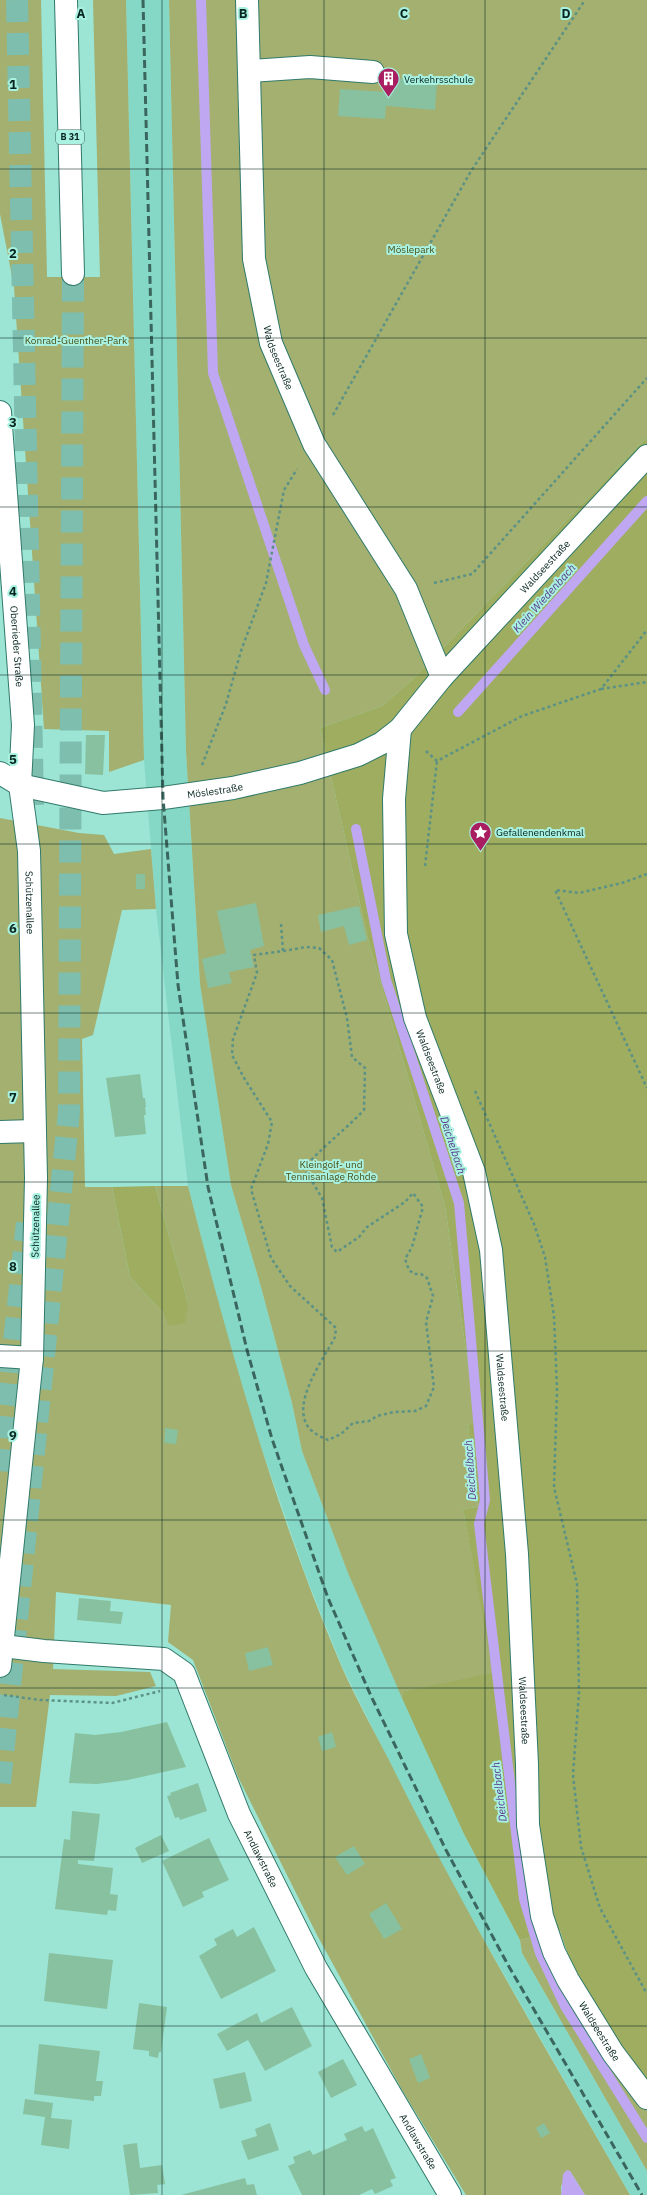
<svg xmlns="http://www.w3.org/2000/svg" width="647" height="2195" font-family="'IBM Plex Sans',sans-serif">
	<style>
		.built { fill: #86d8c6 }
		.green { fill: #a3b070 }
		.forest { fill: #9ead5f }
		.water { fill: #bfa8f1 }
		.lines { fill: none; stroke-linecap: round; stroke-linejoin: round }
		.stream { stroke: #bfa8f1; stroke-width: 10 }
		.building { fill: #88c1a0 }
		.highway-tunnel { stroke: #7ebeaf; stroke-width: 22; stroke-dasharray: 22 11; stroke-linecap: butt }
		.minor-casing { stroke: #317a6b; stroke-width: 24 }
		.highway-casing { stroke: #317a6b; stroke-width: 24 }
		.path { stroke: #5c9286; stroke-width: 2.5; stroke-dasharray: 3 3; stroke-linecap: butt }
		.minor { stroke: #fff; stroke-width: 22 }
		.highway { stroke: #fff; stroke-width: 22 }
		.rail { stroke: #3a665d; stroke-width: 3; stroke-dasharray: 8 4; stroke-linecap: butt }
		.grid { fill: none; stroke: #072620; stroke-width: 1; stroke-opacity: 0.55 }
		.labels { text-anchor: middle; stroke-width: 4; stroke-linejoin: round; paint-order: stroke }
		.shield { fill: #a9f1e0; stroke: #38635a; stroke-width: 1 }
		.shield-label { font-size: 9px; font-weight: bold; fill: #072620 }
		.poi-label { font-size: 10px; fill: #072620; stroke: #a9f1e0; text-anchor: start }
		.park-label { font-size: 10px; fill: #495219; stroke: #a9f1e0 }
		.street-label { font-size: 10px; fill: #072620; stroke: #a9f1e0 }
		.water-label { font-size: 11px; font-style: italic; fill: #59398d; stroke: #a9f1e0 }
		.grid-label { font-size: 13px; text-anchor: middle; font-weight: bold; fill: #072620; stroke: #a9f1e0; stroke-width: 4; stroke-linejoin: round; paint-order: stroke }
	</style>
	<rect width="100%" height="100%" fill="#9ce4d3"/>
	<path class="built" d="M126,0H169L186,751L200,984L231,1185L261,1287L292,1403L302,1451L348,1573L464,1834L520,1940L522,1953L647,2171V2195H630L432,1849L341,1664L306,1576L252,1421L218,1303L188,1186L156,909L144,760Z"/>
	<path class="green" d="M0,0H41L47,277H100L93,0H126L144,760L109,772V731L44,729L14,287L0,214Z
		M169,0H647V437L411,681L382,706L320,728L369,943L445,1206L476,1420L468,1426L478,1507L463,1509L494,1674L406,1691L402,1698L348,1573L302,1451L292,1403L261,1287L231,1185L200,984L186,751Z
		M0,818L79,833L104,835L114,854L151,849L156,909L122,910L93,1035L82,1039L85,1187H112L130,1277L164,1314L188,1303L155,1186H188C229,1348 275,1509 340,1663C355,1697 373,1729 390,1762C463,1910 548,2052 630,2195H585L570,2171L561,2186V2195H466L402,2090L317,1935L238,1777L193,1660L168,1642L171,1605L56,1592L53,1669L150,1672L156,1686L116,1696L50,1695L36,1807H0Z
		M560,1930L564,1947L588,1995L647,2081V2171L522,1953L520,1940Z"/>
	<path class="forest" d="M647,437V2081C612,2035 575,1986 560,1930L520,1940L464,1834L402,1698L405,1691L493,1673L463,1509L478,1507L468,1426L476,1420L445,1206L369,943L320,728L382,706L411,681Z
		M155,1186L188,1303L185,1323L169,1326L164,1314L130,1277L112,1187Z"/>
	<path class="water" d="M567,2170L570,2171L585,2195H561L563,2174Z"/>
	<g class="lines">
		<path class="stream" d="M201,0L213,373L304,645L325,690
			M458,712L647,501
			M356,829L386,980L459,1203L485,1500L479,1524L524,1899L540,1953L565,2006L647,2138"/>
	</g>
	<path class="building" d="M388,78L437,81L435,110L386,106L385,119L338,116L340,89L387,92Z
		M86,735H105L103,775L85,774Z
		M136,874H145V889H136Z
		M256,903L264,946L250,950L254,967L229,972L232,983L208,988L202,959L226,953L217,911Z
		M359,906L367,940L349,945L344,926L321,932L318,915Z
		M140,1074L143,1098H145L146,1107H145L146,1115H144L146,1134L115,1137L106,1078Z
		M165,1428L178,1430L176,1444L164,1443Z
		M79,1598L111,1601L110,1611L123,1612L121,1624L77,1620Z
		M268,1647L273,1665L249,1671L245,1653Z
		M167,1722L186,1767L128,1780L97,1784L69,1783L75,1733L95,1735L121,1732Z
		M332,1732L336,1747L322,1751L318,1737Z
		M198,1783L207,1811L180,1820L179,1817L175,1818L167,1796L171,1795L170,1793Z
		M72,1811L100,1814L94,1861L78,1860V1864L113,1868L110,1894L118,1895L116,1911L108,1910L107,1915L55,1909L64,1839L70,1840Z
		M161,1835L169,1851L142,1863L135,1848Z
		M209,1838L229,1880L202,1892L204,1897L183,1907L162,1861Z
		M354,1846L365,1864L347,1875L335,1857Z
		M386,1903L402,1929L384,1939L369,1914Z
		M254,1927L276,1971L221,1999L199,1956L217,1945L214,1939L233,1929L237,1937Z
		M49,1953L113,1960L107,2009L44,2001Z
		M139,2003L167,2007L161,2052H159L158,2058L149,2056V2051L133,2049Z
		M292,2007L312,2046L265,2071L248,2040L227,2051L217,2034L257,2013L261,2023Z
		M39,2044L100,2051L96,2081H103L101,2096H94V2101L34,2094Z
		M421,2054L430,2078L418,2083L409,2059Z
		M343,2059L357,2085L331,2098L318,2072Z
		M245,2072L252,2101L220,2109L213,2079Z
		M25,2099L53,2103L51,2118L72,2120L69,2149L41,2145L45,2117L23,2114Z
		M270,2123L279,2150L248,2160L241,2141L257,2136L255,2129Z
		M544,2123L550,2133L541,2138L536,2128Z
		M362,2126L365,2132L373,2128L396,2178L390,2180L393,2186L375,2194L372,2189L359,2195H302L288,2166L295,2163L293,2157L310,2150L313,2155L347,2140L344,2134Z
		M137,2143L140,2168L162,2165L165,2184L157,2185L158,2193L130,2195L123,2145Z
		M245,2178L247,2185L254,2184L257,2195H181Z"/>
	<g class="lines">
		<path class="highway-tunnel" d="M17,0L33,805
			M0,1471L27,1223
			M0,1783L69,1112L73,274"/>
		<defs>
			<g id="minor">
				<path id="s1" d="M247,0L254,259L271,343L314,444L406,589L442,677"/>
				<path d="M249,71L310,67L373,72"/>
				<path id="s2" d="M0,412L23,725L20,785L29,851L36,1178L32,1358L0,1666"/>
				<path id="s3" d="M400,729L394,799L396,934L415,1018L474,1172L491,1250L517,1554L527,1764L528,1825L542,1916L554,1952L568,1980L613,2053L647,2098"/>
				<path id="s4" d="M0,773L20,785L103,803L163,798L233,788L300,773L358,755L382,743L400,729L442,677L647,456"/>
				<path d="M0,1132L34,1131"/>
				<path d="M0,1356L32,1358"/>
				<path id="s5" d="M3,1646L44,1651L164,1659L184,1673L239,1814L316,1968L450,2195"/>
			</g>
			<path id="highway" d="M66,0L73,274"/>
		</defs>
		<use href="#minor" class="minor-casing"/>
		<use href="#highway" class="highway-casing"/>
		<path class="path" d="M333,415L471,171L585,0
			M434,583L472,574L647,378
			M601,689L647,682
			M426,751L437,761L522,716L601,689L647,630
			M202,765L226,704L241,651L266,583L284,490L297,469
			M425,866L437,761
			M647,874L622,883L579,893L555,890L647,1088
			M281,924L283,951L254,955L257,973L233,1039L232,1055L244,1078L272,1122L268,1144L251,1189L271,1258L290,1286L336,1328L335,1337C323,1360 290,1404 309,1428C314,1434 322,1437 328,1440L341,1434L353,1423L369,1421L377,1416L394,1412L415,1411L426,1406L434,1387L426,1322L433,1296L427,1278L421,1274H414L409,1270L405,1259L412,1247L423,1207L413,1193L405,1202L367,1227L359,1237L337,1252L332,1247L322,1198L304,1168C322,1147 344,1131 364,1110L365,1068L352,1057L347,1018L332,960L319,948L306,947L283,951
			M475,1091L534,1224L545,1257L554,1316L557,1389L554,1487L577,1584L579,1692L573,1775L581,1847L600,1908L647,1994
			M4,1695L40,1700L112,1703L160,1691"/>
		<use href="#minor" class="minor"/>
		<use href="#highway" class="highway"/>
		<path class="rail" d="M143,0L163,798L178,985L208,1187L247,1350L272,1439L328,1598L371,1696L446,1850L508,1965L642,2195"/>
	</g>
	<path class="grid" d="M162,0V2195M324,0V2195M485,0V2195M0,169H647M0,338H647M0,507H647M0,675H647M0,844H647M0,1013H647M0,1182H647M0,1351H647M0,1520H647M0,1688H647M0,1857H647M0,2026H647"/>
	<defs>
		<symbol id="building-pin" viewBox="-11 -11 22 30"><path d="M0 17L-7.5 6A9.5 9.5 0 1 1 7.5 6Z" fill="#a91e60" stroke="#a9f1e0"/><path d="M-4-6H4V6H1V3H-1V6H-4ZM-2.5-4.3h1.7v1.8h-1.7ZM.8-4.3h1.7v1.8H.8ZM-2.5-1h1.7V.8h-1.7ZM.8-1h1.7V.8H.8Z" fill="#fff"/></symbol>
		<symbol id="sight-pin" viewBox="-11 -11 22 30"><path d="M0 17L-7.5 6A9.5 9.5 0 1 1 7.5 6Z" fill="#a91e60" stroke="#a9f1e0"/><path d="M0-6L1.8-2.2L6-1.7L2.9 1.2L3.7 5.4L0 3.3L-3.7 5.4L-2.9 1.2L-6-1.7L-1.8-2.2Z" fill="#fff"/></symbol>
	</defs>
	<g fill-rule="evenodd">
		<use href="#building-pin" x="376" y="66" width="25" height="34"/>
		<use href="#sight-pin" x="468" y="820" width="25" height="34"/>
	</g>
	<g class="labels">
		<rect class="shield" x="56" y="130" width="28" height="14" rx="3"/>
		<g class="shield-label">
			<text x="70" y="140">B 31</text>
		</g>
		<g class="poi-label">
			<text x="404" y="83">Verkehrsschule</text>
			<text x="496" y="836">Gefallenendenkmal</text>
		</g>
		<g class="park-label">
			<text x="411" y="253">Möslepark</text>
			<text x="76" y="344">Konrad-Guenther-Park</text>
			<text x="331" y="1168">Kleingolf- und<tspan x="331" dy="12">Tennisanlage Rohde</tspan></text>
		</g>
		<g class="street-label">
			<text dy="4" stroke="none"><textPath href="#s1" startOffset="361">Waldseestraße</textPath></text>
			<text dy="4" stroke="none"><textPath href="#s4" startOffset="636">Waldseestraße</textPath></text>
			<text dy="4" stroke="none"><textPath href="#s2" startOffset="235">Oberrieder Straße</textPath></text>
			<text dy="4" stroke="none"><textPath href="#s4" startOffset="221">Möslestraße</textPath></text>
			<text dy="4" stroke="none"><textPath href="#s2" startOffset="492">Schützenallee</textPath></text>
			<text dy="4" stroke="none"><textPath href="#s3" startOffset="338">Waldseestraße</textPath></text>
			<text transform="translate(35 1226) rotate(-89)" y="4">Schützenallee</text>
			<text dy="4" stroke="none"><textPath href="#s3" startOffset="674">Waldseestraße</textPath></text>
			<text dy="4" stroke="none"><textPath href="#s3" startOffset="998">Waldseestraße</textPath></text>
			<text dy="4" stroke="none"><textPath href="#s5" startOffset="387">Andlawstraße</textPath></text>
			<text dy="4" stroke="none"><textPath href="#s3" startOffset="1334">Waldseestraße</textPath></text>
			<text dy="4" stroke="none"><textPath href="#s5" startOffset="711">Andlawstraße</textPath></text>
		</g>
		<g class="water-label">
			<text transform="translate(544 598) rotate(-48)" y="4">Klein Wiedenbach</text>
			<text transform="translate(453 1145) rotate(72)" y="4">Deichelbach</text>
			<text transform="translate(470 1470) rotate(-94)" y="4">Deichelbach</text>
			<text transform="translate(499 1792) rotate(-97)" y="4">Deichelbach</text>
		</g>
	</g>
	<g class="grid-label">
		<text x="81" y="18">A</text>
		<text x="243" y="18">B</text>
		<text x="404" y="18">C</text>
		<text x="566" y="18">D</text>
		<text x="13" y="89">1</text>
		<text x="13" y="258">2</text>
		<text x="13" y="427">3</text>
		<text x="13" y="596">4</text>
		<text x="13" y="764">5</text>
		<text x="13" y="933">6</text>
		<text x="13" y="1102">7</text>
		<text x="13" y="1271">8</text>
		<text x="13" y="1440">9</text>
	</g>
</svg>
